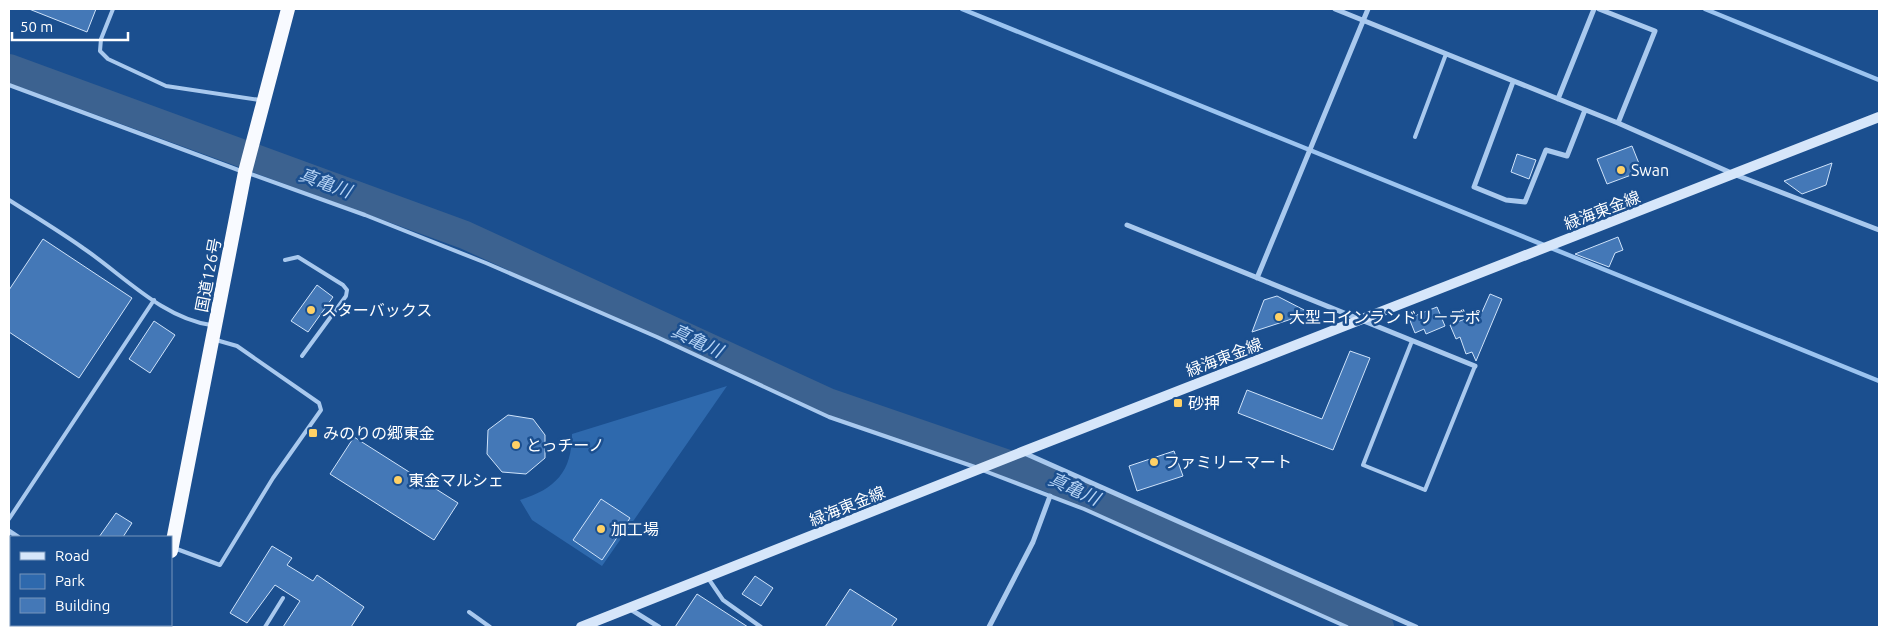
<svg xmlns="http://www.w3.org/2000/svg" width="1888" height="636" font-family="Ubuntu,'Noto Sans JP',sans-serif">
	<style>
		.green { fill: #2e69ad }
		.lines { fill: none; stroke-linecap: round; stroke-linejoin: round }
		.stream { stroke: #9cc4f0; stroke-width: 4.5 }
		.river { stroke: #3c6290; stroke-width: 28 }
		.building { fill: #4478b7; stroke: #cfe3fa }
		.service { stroke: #a9c9ee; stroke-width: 4 }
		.minor { stroke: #a9c9ee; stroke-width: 5 }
		.secondary { stroke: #d6e6fa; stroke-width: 10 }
		.trunk { stroke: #f8faff; stroke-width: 14 }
		.poi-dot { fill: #ffd166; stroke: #1b4f8f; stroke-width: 2 }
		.labels { text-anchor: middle; stroke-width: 5; stroke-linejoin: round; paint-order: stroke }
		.poi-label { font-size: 16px; fill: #fff; stroke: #1b4f8f; text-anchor: start }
		.street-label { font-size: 16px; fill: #fff; stroke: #1b4f8f }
		.water-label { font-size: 18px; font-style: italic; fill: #b5d3f5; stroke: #1b4f8f }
	</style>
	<rect width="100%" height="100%" fill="#1b4f8f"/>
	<path class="green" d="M727,386L602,566L532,520L520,500C555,489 572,472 572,434Z"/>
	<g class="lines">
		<path class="stream" d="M962,9L1879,381
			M1705,9L1879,80"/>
		<path class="river" d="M9,68L465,235L828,402L1049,478L1380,627"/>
	</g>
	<path class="building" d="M29,9H96L87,32Z
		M1632,146L1642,171L1607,184L1597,159Z
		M1517,154L1536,160L1529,179L1511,172Z
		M1832,163L1826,185L1802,194L1784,181Z
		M1618,237L1623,250L1615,253L1609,267L1575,254Z
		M43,239L132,298L79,378L9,332V290Z
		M317,285L333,297L308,332L291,321Z
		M1490,294L1502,299L1476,361L1472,352L1466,354L1460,337L1456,339L1450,325L1482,312Z
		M1277,296L1310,313L1252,332L1264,300Z
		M1437,307L1445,326L1426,334L1424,329L1415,333L1409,318Z
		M154,321L175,335L150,373L129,359Z
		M1350,351L1370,358L1333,450L1238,413L1247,390L1322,419Z
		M508,415L533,419L545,435V458L526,474L502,472L487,454L488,430Z
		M354,437L458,503L434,540L330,474Z
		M1174,451L1183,476L1137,491L1129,466Z
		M601,499L630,518L602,560L573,540Z
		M116,513L132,523L123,537H99Z
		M272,546L292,558L287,565L313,581L317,575L364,607L351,627H283L300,601L275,585L247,623L230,613Z
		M755,576L773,588L761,606L742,594Z
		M850,589L897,619L891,627H825Z
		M697,594L748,627H675Z"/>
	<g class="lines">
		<path class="service" d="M113,9L101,39L100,51L108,59L166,86L260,100
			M9,85L241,171
			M1415,137L1446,54
			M248,173L365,215L486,263L657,337L829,417L975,467
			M9,200C34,216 59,231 83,248C123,275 162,318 211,325
			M285,260L298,257L343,285L347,290L346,296L302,356
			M1412,341L1363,465L1425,490L1475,366
			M982,470L1084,509L1347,627
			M9,519L154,300
			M174,548L220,565L273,478L321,410L319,403L237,346L216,340
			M708,578L723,600L761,627
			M469,612L490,627
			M265,627L283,598"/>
		<path class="minor" d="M1335,9L1618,123L1736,175L1879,230
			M1599,9L1655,31L1618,123
			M1513,82L1474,187L1506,200L1525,202L1546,150L1567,156L1585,110
			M1558,99L1594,9
			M1127,225L1475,366
			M1257,278L1368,9
			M1022,452L1416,627
			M9,531L18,537
			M630,609L659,627
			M989,627L1033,542L1050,496"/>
		<path class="secondary" d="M581,627L1022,452L1879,117"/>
		<path class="trunk" d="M171,551L245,172L288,9
			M159,627V625"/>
	</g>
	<g class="poi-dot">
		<circle cx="1621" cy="170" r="5"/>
		<circle cx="311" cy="310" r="5"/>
		<circle cx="1279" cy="317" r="5"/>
		<rect x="1173" y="398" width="10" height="10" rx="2.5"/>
		<rect x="308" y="428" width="10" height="10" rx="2.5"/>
		<circle cx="516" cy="445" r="5"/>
		<circle cx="1154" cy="462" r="5"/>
		<circle cx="398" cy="480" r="5"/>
		<circle cx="601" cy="529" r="5"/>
	</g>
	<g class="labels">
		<g class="poi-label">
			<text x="1631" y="176">Swan</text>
			<text x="321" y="316">スターバックス</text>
			<text x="1289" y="323">大型コインランドリ－デポ</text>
			<text x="1188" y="409">砂押</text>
			<text x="323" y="439">みのりの郷東金</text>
			<text x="526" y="451">とっチーノ</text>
			<text x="1164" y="468">ファミリーマート</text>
			<text x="408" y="486">東金マルシェ</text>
			<text x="611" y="535">加工場</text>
		</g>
		<g class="street-label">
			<text transform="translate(1602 210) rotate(-21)" y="6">緑海東金線</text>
			<text transform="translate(208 275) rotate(-79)" y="6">国道126号</text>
			<text transform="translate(1224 357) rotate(-21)" y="6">緑海東金線</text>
			<text transform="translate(847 506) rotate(-22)" y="6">緑海東金線</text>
		</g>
		<g class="water-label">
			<text transform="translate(325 183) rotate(20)" y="6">真亀川</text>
			<text transform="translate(697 341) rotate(25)" y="6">真亀川</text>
			<text transform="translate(1074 489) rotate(24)" y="6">真亀川</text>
		</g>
	</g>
	<rect width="1888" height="636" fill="none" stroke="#ffffff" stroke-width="20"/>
	<rect x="10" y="536" width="162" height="90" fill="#1b4f8f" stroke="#7695bc"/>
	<rect x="20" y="552" width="25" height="8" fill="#d6e6fa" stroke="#7695bc"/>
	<text x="55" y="561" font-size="15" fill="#ffffff">Road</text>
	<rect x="20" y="574" width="25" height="15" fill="#2e69ad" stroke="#7695bc"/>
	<text x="55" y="586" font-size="15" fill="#ffffff">Park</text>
	<rect x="20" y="598" width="25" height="15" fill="#4478b7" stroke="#7695bc"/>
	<text x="55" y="611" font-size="15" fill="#ffffff">Building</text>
	<path d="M12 32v8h116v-8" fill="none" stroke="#ffffff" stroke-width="2.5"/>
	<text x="20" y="32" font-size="15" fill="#ffffff" stroke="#1b4f8f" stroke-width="4" paint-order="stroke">50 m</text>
</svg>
